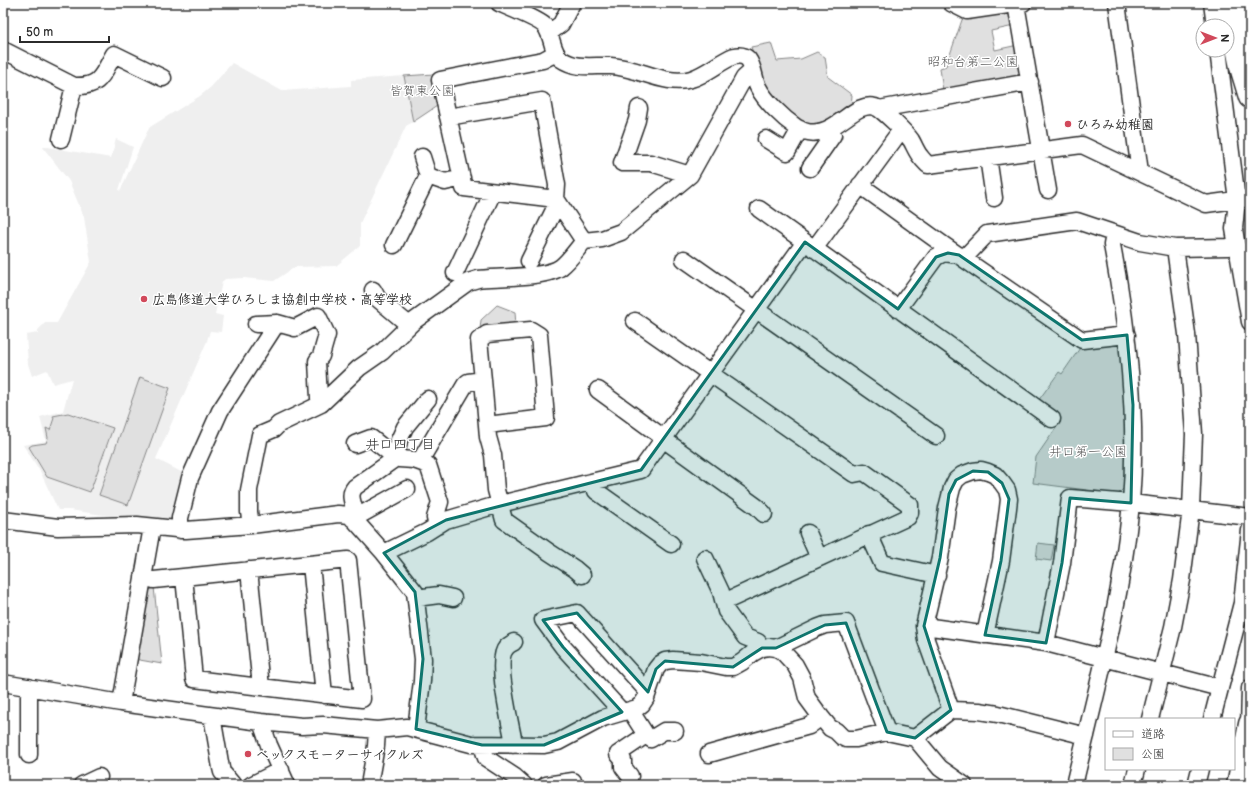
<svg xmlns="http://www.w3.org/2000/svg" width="1253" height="788" font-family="'Balsamiq Sans','Klee One',sans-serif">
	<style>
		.built { fill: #efefef }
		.green { fill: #e0e0e0; stroke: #868686 }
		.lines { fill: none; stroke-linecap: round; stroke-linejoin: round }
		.minor-casing { stroke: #2b2b2b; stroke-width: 19 }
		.highway-casing { stroke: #2b2b2b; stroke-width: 25 }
		.minor { stroke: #fff; stroke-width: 16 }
		.highway { stroke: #fff; stroke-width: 22 }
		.marked { fill: #0f766e; fill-opacity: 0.2; stroke: #0f766e; stroke-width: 3; stroke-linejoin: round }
		.poi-dot { fill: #d1495b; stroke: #fff; stroke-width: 1.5 }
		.labels { text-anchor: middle; stroke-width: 3; stroke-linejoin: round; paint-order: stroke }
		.park-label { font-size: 13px; fill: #585858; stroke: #fff }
		.poi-label { font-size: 13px; font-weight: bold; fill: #2b2b2b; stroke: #fff; text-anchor: start }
		.neighbourhood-label { font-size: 14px; fill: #2b2b2b; stroke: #fff }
	</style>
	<rect width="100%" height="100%" fill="#fff"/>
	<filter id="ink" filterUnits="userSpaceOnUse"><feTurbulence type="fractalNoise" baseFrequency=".025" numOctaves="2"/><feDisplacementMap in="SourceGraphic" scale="8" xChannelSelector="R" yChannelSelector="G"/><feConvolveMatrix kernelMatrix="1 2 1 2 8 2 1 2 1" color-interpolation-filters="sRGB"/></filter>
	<g filter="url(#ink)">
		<path class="built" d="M232,63L282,91L351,86V80L404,76L413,122L406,126L360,223V246L336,266L296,267L292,269L274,281L244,278L225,279L222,282L215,314L223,316L221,332L210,331L207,341L156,459L189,476L177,522L143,521L70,510H58L40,471L23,445L46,441L40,417L63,411L72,379L53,384L47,370L32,376L28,364L26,335L38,333V330L45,323H57L91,262L84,217L69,181L42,146L111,158L116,139L133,147L119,190L120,191L147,132L150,127L200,96L211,87Z"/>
		<path class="green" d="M1006,11L1012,15L1014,26L991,31L995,50L1018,45L1023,72L1019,78L943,91L940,68L946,66L963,17Z
			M771,43L777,61L801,59L817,52L825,57L828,77L852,95L851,108C835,119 823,123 803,125L775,99L762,78L751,47Z
			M434,74L440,104L413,122L404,76Z
			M1248,213H1250V271L1242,227Z
			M497,305L515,312L516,326L480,329L481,320Z
			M1115,342L1123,348L1127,450L1124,488L1118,494L1033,483L1036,457L1056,428L1052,425L1038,401L1059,372L1062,374L1082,345Z
			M140,377L170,388L128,505L99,495Z
			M68,413L113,428L90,492L47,477L29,447L32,445L46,443L48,438L46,428L50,430L54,418L53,416Z
			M1038,543L1054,545L1051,561L1036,559Z
			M154,587L162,664L134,659L145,594Z"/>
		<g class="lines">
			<defs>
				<path id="minor" d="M499,3C508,7 540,20 545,26C553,36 551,51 561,59C577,70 594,65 611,66C637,67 667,87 691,79C707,74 719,62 734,56C739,55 744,55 748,59C754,67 754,79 758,87C765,101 783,118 796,127C829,149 852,99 875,107C882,109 906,133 911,140C914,145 916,151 920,156C922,159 925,162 928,165L1082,145L1206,204L1250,198
					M951,3L967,11L1023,3
					M1117,3L1140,172
					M1212,3L1215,26
					M1016,4L1048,190
					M549,33L561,24L572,3
					M3,50L74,86C101,87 102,75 114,54L163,78
					M1218,50L1237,200L1234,229L1250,322
					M556,53L543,60L440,80L464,188L556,199
					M639,108L637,120L622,163H651L690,175
					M879,109L1030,82
					M448,117L542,101L557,185L556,199L584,241L602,239L621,232L690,175L744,78L753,70
					M61,139L74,86
					M766,139L787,152L800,129
					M422,157L428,176
					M988,157L994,198
					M810,168L833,135L830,128
					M860,185L945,246L1082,340L1127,335
					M759,209L1052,419
					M394,245L428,176L445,182L462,178
					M814,249L901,130
					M964,258L987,234L1077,221L1140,242L1175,248L1228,247L1237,245
					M684,259L936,436
					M529,261L558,202
					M455,273L493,192
					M373,290L378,299L409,325
					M898,309L936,257L944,253L959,255
					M635,321L854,474L864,472L910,505V513L908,517L724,602
					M256,324L277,323L295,328L318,316L327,335L321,356L317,361L319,398L321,404
					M598,390L657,433L670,444L757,507L764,514
					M487,425L488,437L493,455L496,490L504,520L549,552L575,569L582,575
					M355,444L371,438L396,458L399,459L414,460L428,465L440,502L435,518L437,526
					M420,461L465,385L468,382L483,380L479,340L487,334L531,330L539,335L546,418L487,425L483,380
					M594,482L596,491L671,544
					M350,515L354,508C352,500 349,494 355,487L396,458L399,440L405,427L428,399
					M353,519L407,489
					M3,520L58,527L137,525L186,530L251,525L338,514L350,515L384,553L415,592L423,659L422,681L416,729
					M251,525L249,512V490L260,435L274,429L279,424L321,404L359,368L382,352L414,321L468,282L478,279C498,277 547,278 561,267C570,260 577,249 584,241
					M180,530V518L190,478L220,411L277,323
					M808,533L819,558
					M869,534L882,563L937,575
					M384,553L427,532L446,520L500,504L641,470L805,242
					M705,558L721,592L726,611L745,637L758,642L762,648
					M311,564L324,695
					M249,570L261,687
					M143,577L154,580L348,560L362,699L194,679L184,577
					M416,598L439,595L453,598
					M924,626L1046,643L1220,688
					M1046,643L1062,563L1070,498L1131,503L1250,517
					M776,648L817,628L825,625L846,623L887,732
					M3,683L121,703L261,722L302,726L323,725L377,730L407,727L471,744L544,745L558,742L603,718L637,708L642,704L646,698L656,669L660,664L665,661L673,660L701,662L726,667H733L742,662L753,653L762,648L769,647L776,648L782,651L795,665L802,678L807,698L821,717L830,728L836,731L842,737L846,739H856L887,732L915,738L940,768L964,785
					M121,703L152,527
					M951,710L926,640L924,626L940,558L947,508L952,488L956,480L962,475L973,471L981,470L988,472L995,475L1002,483L1007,490L1009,499L1008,508L1001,561L985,635
					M622,712L563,647L543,620L577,613L648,692
					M212,716L221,768L222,772L233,785
					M1150,719L1173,627L1182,580L1191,509L1194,434L1187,334L1175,248
					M1212,719L1242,603L1250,530
					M261,722L269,745L287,785
					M1249,729L1250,688
					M646,735L651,739L664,731H675
					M915,738L951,710L979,711L998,714L1086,736
					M482,745L486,758L515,777L524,785
					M513,745V738C510,722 495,659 506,648C507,646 511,644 514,642
					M709,754L809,726L821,717
					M29,755V687
					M630,776L623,767V760L618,754L646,735L630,710
					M82,785L99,777
					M251,785L281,770
					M369,785L376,746L377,730
					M546,785L573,781
					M1074,785C1096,692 1122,599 1131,503C1138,416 1128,330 1112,245L1114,234
					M1133,785L1137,769
					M1196,785L1200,769"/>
				<path id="highway" d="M1228,3L1241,67L1250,97
					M1245,3L1249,43
					M1238,785L1250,724"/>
			</defs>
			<use href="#minor" class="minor-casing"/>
			<use href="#highway" class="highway-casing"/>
			<use href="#minor" class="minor"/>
			<use href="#highway" class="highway"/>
		</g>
	</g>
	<path class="marked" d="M805,242L898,309L936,257L948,253L959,255L1082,340L1127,335L1133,405L1131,503L1070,498L1062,563L1046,643L985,635L1001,561L1009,499L1002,483L988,472L973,471L956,480L949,494L940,558L924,626L951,710L915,738L887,732L846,623L825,625L776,648H762L733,667L665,661L656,669L648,692L577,613L543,620L563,647L622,712L544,745H482L416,729L423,659L415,592L384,553L446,520L641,470Z"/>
	<g class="poi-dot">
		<circle cx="1068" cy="124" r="4"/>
		<circle cx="144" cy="299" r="4"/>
		<circle cx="248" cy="754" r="4"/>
	</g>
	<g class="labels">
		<g class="park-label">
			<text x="973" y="66">昭和台第二公園</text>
			<text x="422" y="95">皆賀東公園</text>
			<text x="1088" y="456">井口第一公園</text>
		</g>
		<g class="poi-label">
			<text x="1076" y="129">ひろみ幼稚園</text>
			<text x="152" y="304">広島修道大学ひろしま協創中学校・高等学校</text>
			<text x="256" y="759">ベックスモーターサイクルズ</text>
		</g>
		<g class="neighbourhood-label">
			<text x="400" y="449">井口四丁目</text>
		</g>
	</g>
	<rect width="1253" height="788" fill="none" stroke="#fff" stroke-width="16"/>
	<rect x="8" y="8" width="1237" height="772" fill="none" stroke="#2b2b2b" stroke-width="1.5" filter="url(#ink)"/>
	<rect x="1105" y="718" width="130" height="52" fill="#ffffff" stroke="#aaaaaa"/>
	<rect x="1113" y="731" width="20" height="6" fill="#ffffff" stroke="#aaaaaa"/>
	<text x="1141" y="738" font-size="12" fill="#2b2b2b">道路</text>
	<rect x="1113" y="748" width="20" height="12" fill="#e0e0e0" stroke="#aaaaaa"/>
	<text x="1141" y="758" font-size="12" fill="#2b2b2b">公園</text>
	<g transform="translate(1215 38) rotate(90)"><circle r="19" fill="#ffffff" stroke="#aaaaaa"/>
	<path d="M0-3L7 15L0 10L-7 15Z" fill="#d1495b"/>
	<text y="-6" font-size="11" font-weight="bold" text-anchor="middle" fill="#2b2b2b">N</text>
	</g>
	<path d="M20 36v6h89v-6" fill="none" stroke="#2b2b2b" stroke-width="2"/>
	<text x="26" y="36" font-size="12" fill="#2b2b2b" stroke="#ffffff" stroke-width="3" paint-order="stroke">50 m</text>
</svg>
